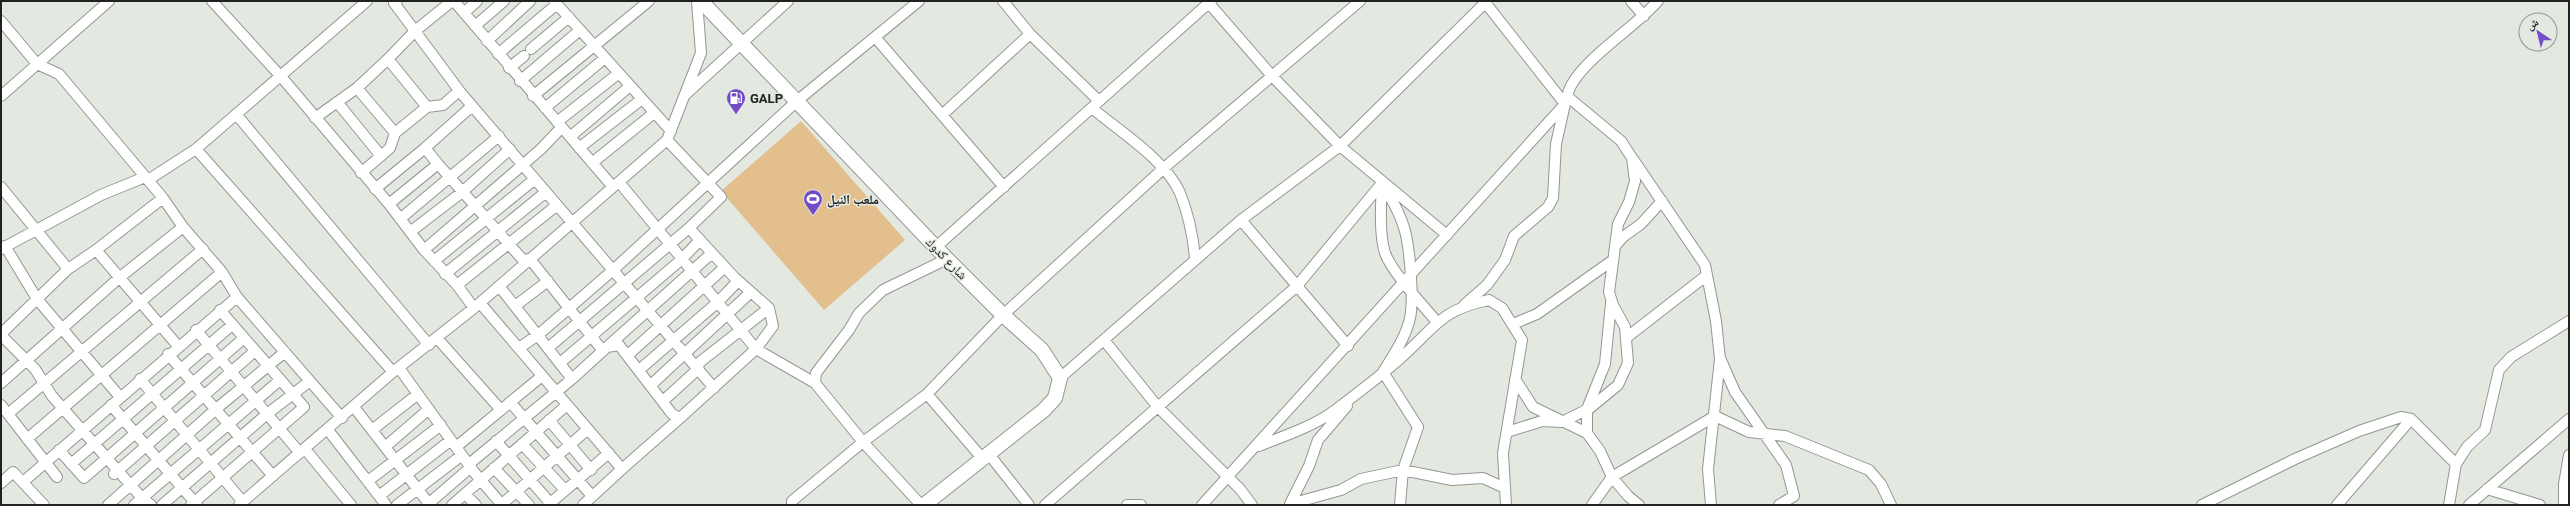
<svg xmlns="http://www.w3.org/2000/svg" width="2570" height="506" font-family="Roboto,'Noto Naskh Arabic',sans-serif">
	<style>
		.pitch { fill: #e2bf8d }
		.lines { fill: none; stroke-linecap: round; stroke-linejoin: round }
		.street-casing { stroke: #929890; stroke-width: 12 }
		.secondary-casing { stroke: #929890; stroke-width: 16 }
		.street { stroke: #fff; stroke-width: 10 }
		.secondary { stroke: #fff; stroke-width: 14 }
		.labels { text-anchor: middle; stroke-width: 3; stroke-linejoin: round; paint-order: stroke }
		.poi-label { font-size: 13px; font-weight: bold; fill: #20221f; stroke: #e3e9e1; text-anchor: start }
		.street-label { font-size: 13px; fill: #20221f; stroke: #e3e9e1 }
	</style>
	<rect width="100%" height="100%" fill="#e3e9e1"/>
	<path class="pitch" d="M801,121L905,240L824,310L721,191Z"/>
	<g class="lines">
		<defs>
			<path id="street" d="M212,1L284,80L389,204L424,250L457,285L474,308
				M397,1L394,3L415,31L452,1
				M454,1L613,187
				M554,1L671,131
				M1003,1L1030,34L1099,101L1092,108C1119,131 1166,160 1180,193C1188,213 1193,236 1195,258
				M1207,1L1272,76L1340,146L1447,235
				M1631,1L1644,16
				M464,13L477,1
				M1,21L37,64L59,74L163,198L183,227L222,272L237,297L342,418
				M475,26L504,1
				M875,37L1004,187
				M487,41L530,1
				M531,49L569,17
				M498,54L557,4
				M388,59L415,31L461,93L714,388
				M509,68L524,56
				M520,81L580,30
				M686,94L788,1
				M1,96L109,1
				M533,96L649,1
				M337,102L381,156
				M427,107L443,105L459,91
				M545,108L605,58
				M236,114L429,345
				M942,115L1030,34
				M315,118L357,88L388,59L427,107L395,133L357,88
				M557,122L619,73
				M570,137L630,86
				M579,148L642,99
				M196,149L393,372
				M1633,159L1705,265L1716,321L1720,359L1708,469L1711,505
				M592,163L654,113
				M438,164L523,260L530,259L603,351
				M361,173L390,148L395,133
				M148,180L196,149L367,1
				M619,182L756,349L815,383
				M1382,183C1392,199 1402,217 1406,235C1410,254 1414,300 1410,318C1406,337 1393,356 1383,372L1418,427L1403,470L1400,505
				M1382,183C1381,203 1379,234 1385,253C1393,274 1422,304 1437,322
				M1,187L68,269
				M375,189L425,148
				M389,204L438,164L425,148L472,106
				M400,219L499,136
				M1241,220L1348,346
				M410,232L461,193L510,149
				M1616,245L1623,237L1641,224L1662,201
				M5,246L37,299L120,397
				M936,247L1211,1
				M1,249L101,195L145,177
				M96,250L178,346
				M424,250L541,149L561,128
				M434,261L535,179
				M445,274L546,192
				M457,285L556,206
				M499,286L572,379L607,347L619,345L672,414L680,418L756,349L773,326L769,308L734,277L689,228L721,197L667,140
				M480,303L622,469L583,505
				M1464,305L1487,285L1505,260L1514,236L1548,207L1553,198L1556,144L1565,104L1484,1
				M515,306L548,281
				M1513,324L1537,314L1613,260
				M196,330L300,453
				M1,334L68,269L96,250L163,198
				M1,335L35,369L52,396L142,498L151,505
				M437,338L501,410
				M1626,338L1707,275
				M1104,340L1157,406L1240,489L1252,505
				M607,347L712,253
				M519,348L538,335L612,271L798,100L919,1
				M548,348L689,228
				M168,354L273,476
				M628,355L725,267
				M1721,360L1735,392L1786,465L1794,496L1779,505
				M560,363L682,259L700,240
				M399,368L474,472L502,505
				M639,370L718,302L738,281
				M1060,378L1241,220L1340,146L1487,1
				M140,379L243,502
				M1515,379L1533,407L1587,433L1600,451L1612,477L1628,496L1639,505
				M1,383L119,278L183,227
				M651,385L751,292
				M927,394L982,458
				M663,401L697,370L700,362L769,308
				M510,402L592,496
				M1,405L57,477
				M111,405L197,505
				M1347,406L1318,440L1309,466L1290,504L1341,490L1361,479L1403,470L1452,480L1483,478L1505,488
				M354,407L430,505
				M9,413L203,249
				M549,420L591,470
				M328,430L386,505
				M372,430L418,394
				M1507,432L1542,421L1562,422L1590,408L1618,385L1628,363L1625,327L1613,305L1609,292L1618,224L1629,202L1635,181L1632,158L1621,141L1568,97
				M1587,433V409L1605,364L1611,303
				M27,439L222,272
				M496,441L552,505
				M522,444L565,490
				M1259,446C1284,436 1312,427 1334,411C1358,393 1382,375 1404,355C1437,325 1441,310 1489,300L1502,308L1522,340L1503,453L1506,505
				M385,447L429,409
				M456,447L542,376
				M305,449L351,505
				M59,450L84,478L244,338
				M988,453L1029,505
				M71,464L232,325
				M469,464L572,379
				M494,468L529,505
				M622,469L680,418
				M114,474L255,351
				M368,481L441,425
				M23,482L237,297
				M1,483L13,472L44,505
				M2487,489L2540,505
				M465,494L476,505
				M379,496L451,440
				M108,505L216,409L285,352
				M134,505L280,380
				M162,505L267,414L310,381
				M191,505L304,407L220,310
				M239,505L393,372L474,308L667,140L701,53L697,1
				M397,505L462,455
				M427,505L471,467
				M452,505L567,405
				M501,505L588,429
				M548,505L609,453
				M792,505V501L863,442L927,394L1003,315L1164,168L1360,1
				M921,505L863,442L815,383L816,373L849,330L859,313L883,290L947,259
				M1045,505L1297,286L1382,183
				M1127,505H1141
				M1202,505L1565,104C1567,98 1568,90 1572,84C1588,56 1635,27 1658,1
				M1592,505L1612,477L1715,416L1749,432L1785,436L1869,470L1881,484L1891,505
				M2202,505L2295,459L2359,431L2401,417L2411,419L2456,464
				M2337,505L2411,419
				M2449,505L2456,464L2467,447L2485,430L2499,370L2511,357L2569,321
				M2469,505L2569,419
				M2564,505V484L2569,455"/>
			<path id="secondary" d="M701,1L947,259L1003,315L1042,350L1060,378L1055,398L1044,410L924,505"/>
		</defs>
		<use href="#street" class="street-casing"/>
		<use href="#secondary" class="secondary-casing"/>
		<use href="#street" class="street"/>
		<use href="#secondary" class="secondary"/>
	</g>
	<defs>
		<symbol id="fuel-pin" viewBox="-11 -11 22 30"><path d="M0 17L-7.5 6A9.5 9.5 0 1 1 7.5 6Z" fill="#724dc7" stroke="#e3e9e1"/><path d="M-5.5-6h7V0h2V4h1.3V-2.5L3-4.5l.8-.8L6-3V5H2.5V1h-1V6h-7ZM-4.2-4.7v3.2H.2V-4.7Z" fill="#fff"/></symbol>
		<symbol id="stadium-pin" viewBox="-11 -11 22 30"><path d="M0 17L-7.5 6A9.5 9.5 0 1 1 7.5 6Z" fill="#724dc7" stroke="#e3e9e1"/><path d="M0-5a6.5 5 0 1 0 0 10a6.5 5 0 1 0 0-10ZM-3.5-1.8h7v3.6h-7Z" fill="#fff"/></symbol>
	</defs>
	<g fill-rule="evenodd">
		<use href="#fuel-pin" x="725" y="87" width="22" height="30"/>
		<use href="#stadium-pin" x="802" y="188" width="22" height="30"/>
	</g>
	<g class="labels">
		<g class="poi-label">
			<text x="750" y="103">GALP</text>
			<text x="827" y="204">ملعب النيل</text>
		</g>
		<g class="street-label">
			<text transform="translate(947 258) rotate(46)" y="5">شارع كدوك</text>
		</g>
	</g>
	<rect width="2570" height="506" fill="none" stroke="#20221f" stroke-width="4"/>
	<g transform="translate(2538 32) rotate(325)"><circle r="19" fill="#e3e9e1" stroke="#959993"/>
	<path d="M0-3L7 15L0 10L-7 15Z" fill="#724dc7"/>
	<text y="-6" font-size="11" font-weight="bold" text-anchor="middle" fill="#20221f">ش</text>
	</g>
</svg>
